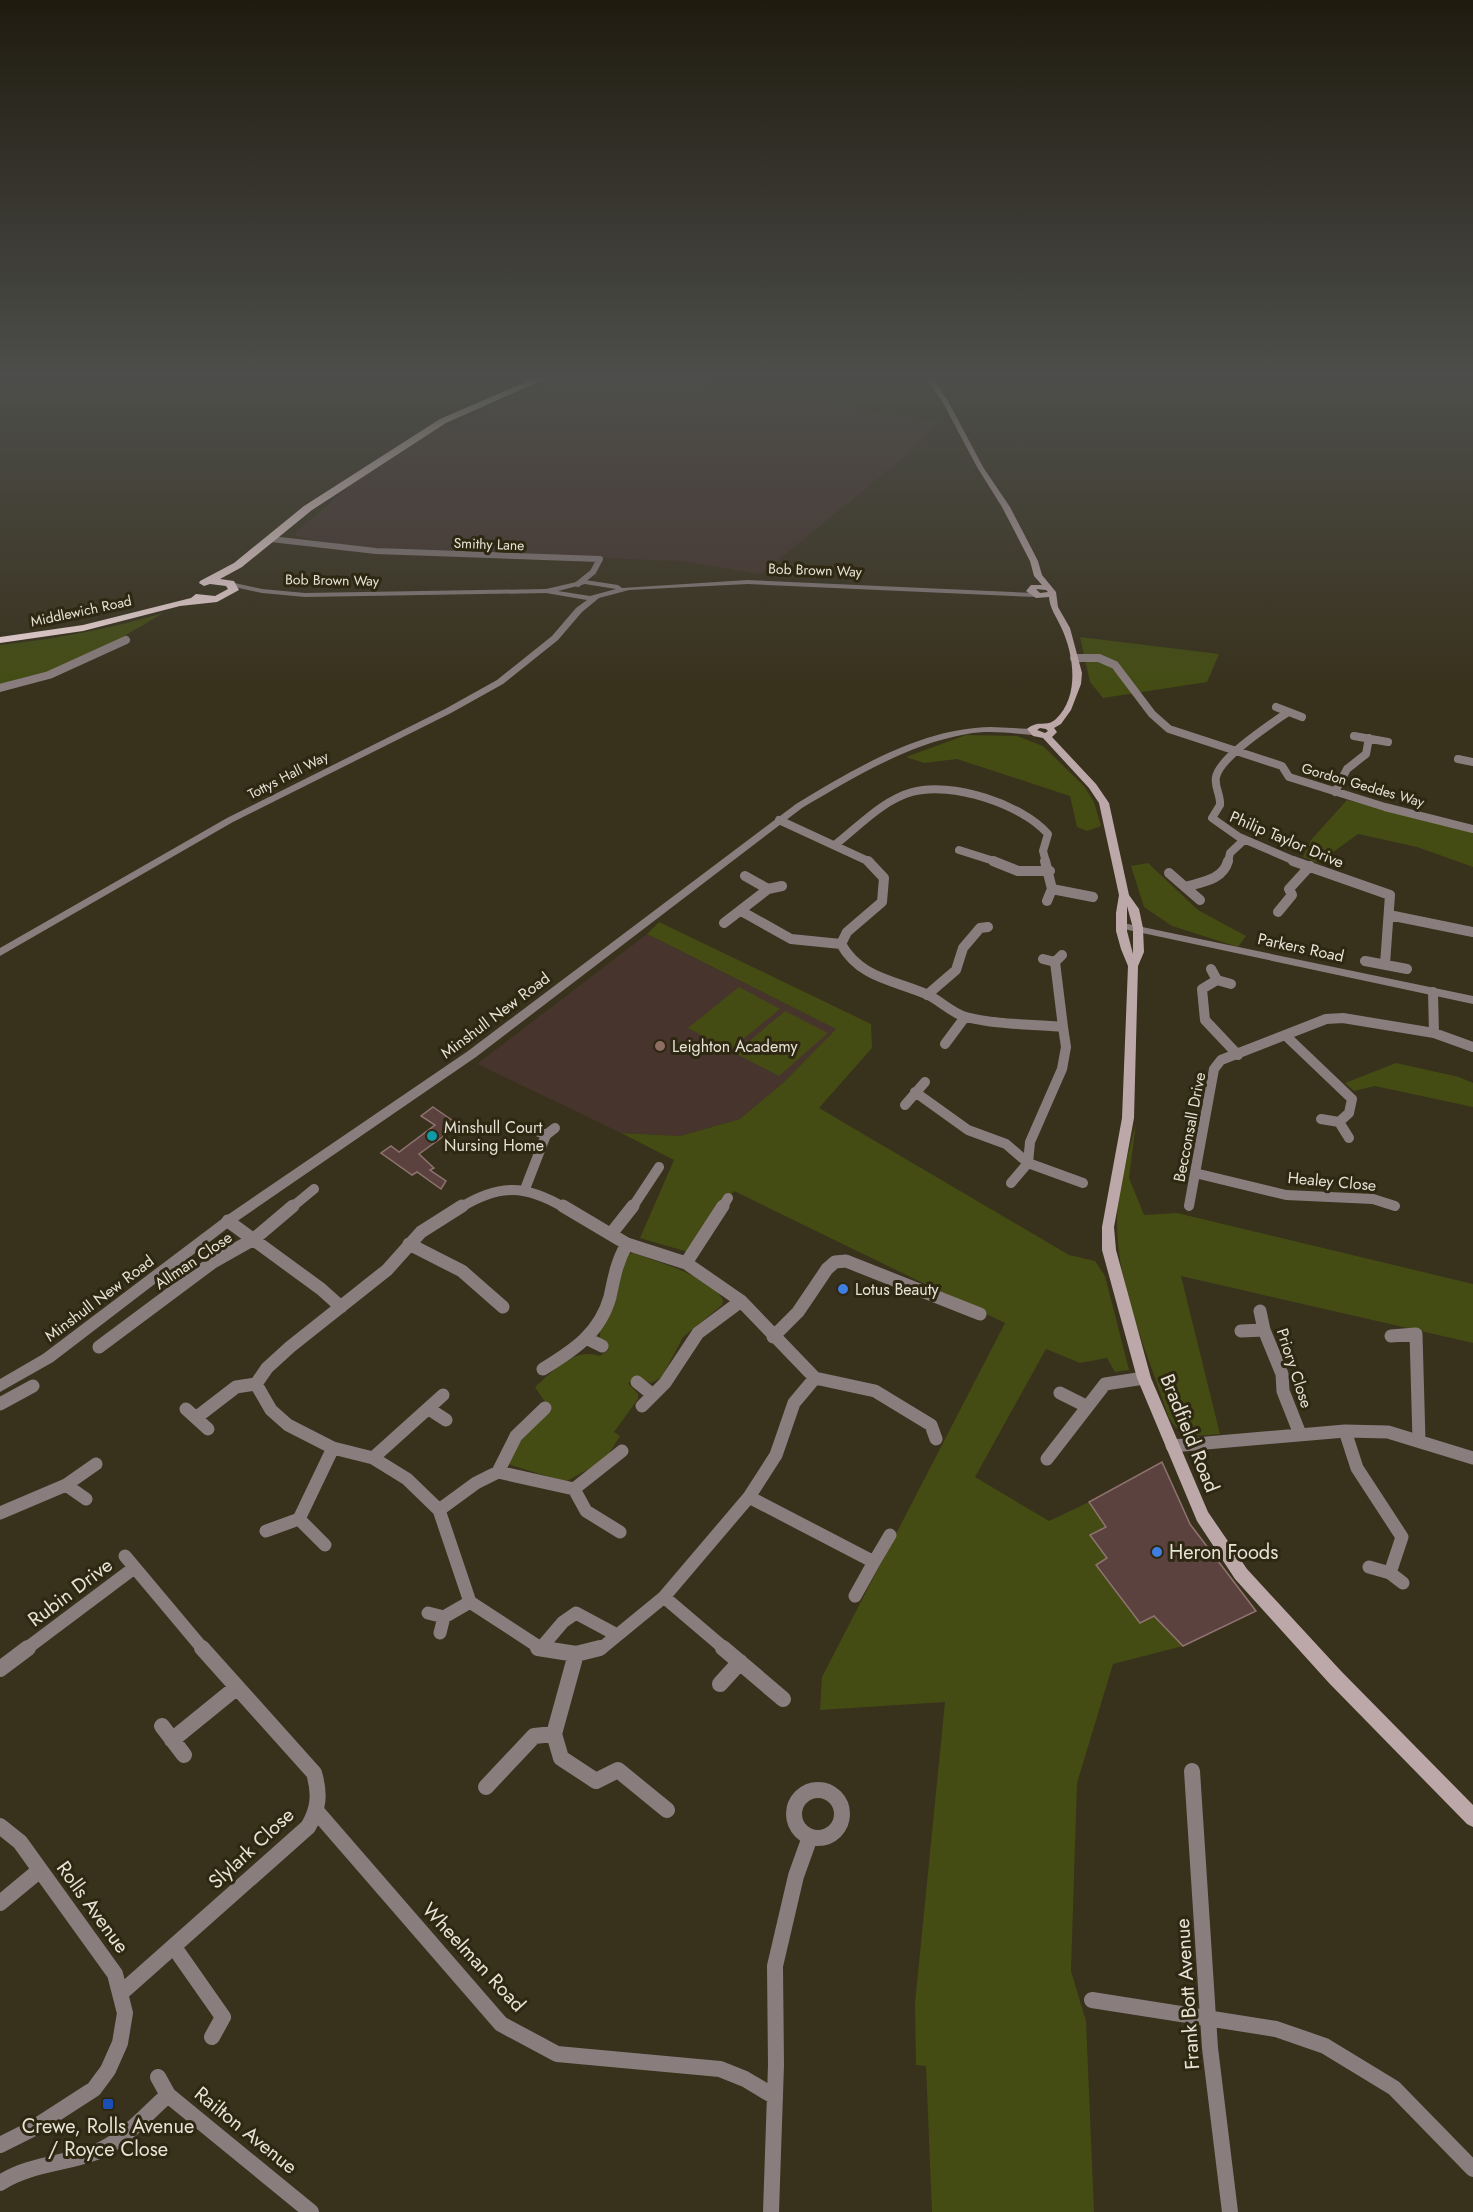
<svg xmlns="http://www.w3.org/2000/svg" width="1473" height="2212" font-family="Jost,sans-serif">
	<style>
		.education { fill: #47342c }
		.medical { fill: #47342d }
		.green { fill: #444c14 }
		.building { fill: #5b423f; stroke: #8f7370; stroke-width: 1.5 }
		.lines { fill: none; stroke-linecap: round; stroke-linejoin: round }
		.minor-far4 { stroke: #8a7d7e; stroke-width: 6 }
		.minor-far3 { stroke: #8a7d7e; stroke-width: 8 }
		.minor-far2 { stroke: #8a7d7e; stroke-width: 10 }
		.minor-far1 { stroke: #8a7d7e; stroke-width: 13 }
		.minor { stroke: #8a7d7e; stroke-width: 16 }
		.tertiary { fill: #8a7d7e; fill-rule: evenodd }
		.secondary { fill: #bda8a9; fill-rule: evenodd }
		.trunk { fill: #f2dada; fill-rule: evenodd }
		.education-dot { fill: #8d6e63; stroke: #2e2712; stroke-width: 2 }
		.culture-dot { fill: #0f9aa8; stroke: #2e2712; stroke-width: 2 }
		.shop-dot { fill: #3f7fe0; stroke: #2e2712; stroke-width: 2 }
		.transit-dot { fill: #1a4fb4; stroke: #2e2712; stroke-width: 2 }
		.labels { text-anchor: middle; stroke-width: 6; stroke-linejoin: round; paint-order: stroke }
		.far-street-label { font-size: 14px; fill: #e6e2d5; stroke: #2e2712 }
		.street-label { font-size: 16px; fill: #e6e2d5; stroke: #2e2712 }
		.poi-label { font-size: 16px; fill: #e6e2d5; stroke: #2e2712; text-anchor: start }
		.near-street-label { font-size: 20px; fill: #e6e2d5; stroke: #2e2712 }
		.near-poi-label { font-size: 20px; fill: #e6e2d5; stroke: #2e2712; text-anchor: start }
	</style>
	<rect width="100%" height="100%" fill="#38311c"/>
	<path class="education" d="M647,934L836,1029L784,1082L740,1119L680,1136L621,1133L477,1064Z"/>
	<path class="medical" d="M553,378H670L940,422L898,462L761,574L678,561L417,551L336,544L296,536V532L351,485L435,431Z"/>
	<path class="green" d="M163,613C113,643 59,677 0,684V645C56,639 109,629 163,613Z
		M1080,637L1219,654L1207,682L1103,698L1090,682Z
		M966,735L1017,736L1043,746L1084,786L1094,802L1101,826L1087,831L1077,827L1070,796L957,759L924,763L906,757Z
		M1347,800L1473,833V867L1417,847L1358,834L1318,863L1303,857L1311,840Z
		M1148,863L1198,910L1246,936L1238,947L1172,926L1144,907L1131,866Z
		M659,922L871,1024L872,1048L819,1108L1069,1255L1095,1261L1105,1276L1129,1370L1115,1372L1107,1358L1080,1363L1046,1349L975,1477L1049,1521L1089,1502L1106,1527L1107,1558L1096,1565L1140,1623L1154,1616L1183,1646L1113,1664L1077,1783L1071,1971L1086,2021L1094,2212H932L926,2066L916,2065L915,2003L945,1702L820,1710L822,1677L1005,1323L734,1191L688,1252L640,1238L674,1160L621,1133L680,1136L740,1119L784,1082L836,1029L647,934Z
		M739,987L780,1009L730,1050L688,1028Z
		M785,1011L828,1033L779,1076L735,1053Z
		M1396,1063L1459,1077L1473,1083V1107L1375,1086L1354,1091L1345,1083Z
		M1136,1123L1129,1178L1144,1215L1177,1213L1473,1284V1343L1181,1276L1220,1434C1198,1436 1181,1439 1169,1418C1149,1356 1117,1289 1117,1223C1117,1190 1128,1155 1136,1123Z
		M633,1253C658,1262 710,1276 723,1300L722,1305L683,1337L662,1377L651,1383L637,1377L628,1383L638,1394V1399L614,1432L620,1436L605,1460L565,1482L508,1464C516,1438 528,1425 551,1411L535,1387C554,1371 573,1347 600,1356L609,1349L600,1338V1331L613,1306L627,1255Z"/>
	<path class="building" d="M433,1107L459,1125L419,1154L434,1168L430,1170L446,1181L441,1189L417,1172L412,1175L381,1153L391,1146L399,1152L435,1125L421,1116Z
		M1162,1462L1190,1524L1256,1611L1183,1646L1154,1616L1140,1623L1096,1565L1107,1558L1090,1535L1106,1527L1089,1502Z"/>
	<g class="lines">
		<path class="minor-far4" d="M271,539L376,551L600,559L593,572L578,584"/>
		<path class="minor-far3" d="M1074,658H1099L1115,665L1152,714L1169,729L1282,766L1289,777L1385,807L1473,829
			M0,688L49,675L126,640
			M1276,707L1302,717
			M1288,712C1271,724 1220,757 1216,777C1214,787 1221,795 1220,805L1212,818L1239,837L1297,862
			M1354,736L1388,742
			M1458,759L1473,762
			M1335,792L1347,769L1366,754L1369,738
			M779,820L870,862
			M836,844C859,826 883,800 912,792C951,781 1022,804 1048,834L1043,851L1046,862
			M959,850L997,862
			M1228,862L1230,853L1244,840"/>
		<path class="minor-far2" d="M868,861L884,878L882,902L847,932L841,944C860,978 894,980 926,994C940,1000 951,1013 966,1017C998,1025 1031,1024 1063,1027L1066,1047L1062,1069L1030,1142L1028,1163L1011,1183
			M993,861L1018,871H1050
			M1045,861L1052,889L1047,901
			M1293,861L1390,895L1385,964
			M1169,873L1200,900
			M1185,887C1202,882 1223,880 1228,861
			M768,889L782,886
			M1052,889L1093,897
			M741,911L791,939L841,944
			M1278,912L1292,895L1289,889L1310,866
			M1389,915L1473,932
			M724,923L768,889L745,876
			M1062,955L1055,962L1063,1027
			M1043,959L1055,962
			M1365,961L1407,969
			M1211,969L1217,980L1231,984
			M1217,980L1202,989L1205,1020L1238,1055
			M1433,992L1434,1033L1473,1047
			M927,995L956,970L963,948L980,928L988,927
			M1285,1035L1352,1099L1349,1113L1339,1122
			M945,1044L965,1017
			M915,1092L968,1130L1006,1144L1028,1163L1083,1183
			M905,1105L925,1082
			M1321,1119L1339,1122L1349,1138
			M534,1130L546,1135
			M1195,1173L1286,1195L1373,1199L1395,1206
			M525,1189L546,1135L555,1128
			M1189,1206L1214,1069L1221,1060L1326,1019L1343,1018L1434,1033
			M291,1208L314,1189
			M460,1208C500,1183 526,1185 565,1208
			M632,1208L659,1167
			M722,1208L728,1198"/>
		<path class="minor-far1" d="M462,1206L421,1232L387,1270L290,1347L267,1368L256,1384L271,1410L288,1425L333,1448L373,1458L407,1479L439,1510L470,1602L542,1649
			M563,1206L627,1244L686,1263L741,1301L815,1378L794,1403L776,1455L749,1497L664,1597L603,1647L594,1649
			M228,1221L321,1289L341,1307
			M611,1234L633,1206
			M409,1244L462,1271L503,1307
			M686,1263L723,1206
			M1260,1311L1264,1330L1282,1374L1283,1391L1300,1434
			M1241,1331L1264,1330
			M1391,1336L1416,1334L1419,1441
			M773,1337L798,1312L827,1269L835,1262L846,1261L980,1314
			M588,1339L602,1346
			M99,1347L213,1262L254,1239L293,1206
			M543,1369C574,1350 600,1333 610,1297C614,1278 617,1261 627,1244
			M815,1378L875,1391L931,1425L936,1439
			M637,1382L653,1395
			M1060,1393L1086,1406
			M0,1404L33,1386
			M642,1406L665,1383L698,1333L741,1301
			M186,1409L208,1429
			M429,1409L446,1420
			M197,1417L236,1387L256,1384
			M1345,1431L1357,1468L1402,1537L1390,1573
			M1172,1446L1345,1431L1388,1432L1473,1458
			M373,1458L443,1395
			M1047,1459L1105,1384L1144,1378
			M498,1472L574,1489L622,1451
			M66,1485L86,1499
			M574,1489L586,1511L620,1532
			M749,1497L874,1562L890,1535
			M439,1510L476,1483L498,1472L516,1436L545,1408
			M0,1513L66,1485L96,1464
			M266,1531L299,1519
			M325,1545L299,1519L333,1448
			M125,1556L203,1649
			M1369,1567L1390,1573L1403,1583
			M855,1596L874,1562
			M664,1597L725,1649
			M428,1613L444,1617L470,1602
			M440,1633L444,1617
			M26,1649L134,1568
			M540,1649L563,1622L576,1613L617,1635"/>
		<path class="minor" d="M538,1648L576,1654L600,1648
			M723,1648L783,1699
			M576,1654L554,1734L561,1758L596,1781L618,1770L667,1810
			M0,1669L28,1648
			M720,1684L740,1662
			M162,1726L184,1755
			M172,1740L236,1688
			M1192,1771L1210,2048L1230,2212
			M486,1787L534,1736L554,1734
			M794 1814a24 24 0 1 1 48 0a24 24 0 1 1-48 0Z
			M318,1813L501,2024L557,2054L720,2069L745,2079L775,2097
			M0,1826L20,1842L115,1974L125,2013L120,2043L108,2070L94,2089L32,2129L0,2145
			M0,1903L40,1870
			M174,1947L223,2017L212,2037
			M121,1993L308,1827C319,1809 320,1793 314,1773L202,1648
			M1092,2000L1276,2029L1325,2046L1394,2088L1473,2169
			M158,2077L168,2095L311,2212
			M0,2183C30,2164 64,2164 96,2152C125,2140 145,2115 168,2095
			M771,2212L776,2065L775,1966L796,1876L810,1837"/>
		<path class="tertiary" d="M585,580L618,585L622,588L748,580L1035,593L1039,595L1035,597L748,584L629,590L599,598L582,612L558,640L503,684L451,713L233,822L0,956V948L227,818L445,709L497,680L552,636L576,608L587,600L546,593L305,597L262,593L230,586V582L262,589L305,593L546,589ZM585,584L616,589L590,596L558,591Z
			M991,727L1032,729L1036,732L1032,735C1011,733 988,730 967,734C908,744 853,778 802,808L476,1057L233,1224L53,1362L0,1392V1379L43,1354L223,1218L468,1051L796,804C854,769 921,728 991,727Z
			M1123,923L1473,996V1004L1119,928L1118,926Z"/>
		<path class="secondary" d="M926,378H932L948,401L983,467L1010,507L1038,561L1042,575L1056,592L1058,607L1070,628L1082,673L1081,684L1071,710L1061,724L1054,728L1057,732L1052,737L1096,784L1109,803L1129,895L1139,909L1143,928L1144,952L1138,966L1134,1118L1114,1227L1116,1250L1151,1378L1208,1512L1247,1569L1341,1671L1473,1805V1827L1467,1824L1329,1683L1235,1579L1197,1521L1137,1378L1102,1250V1227L1122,1118L1128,966L1121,949L1116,931V913L1119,895L1099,803L1089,788L1043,738L1033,736L1027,729C1039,719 1046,728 1056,719C1080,696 1074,654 1061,627C1056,616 1050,609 1049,597L1036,598L1026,591L1031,585H1042L1034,576L1030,561L1002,507L977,467L942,401ZM1036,589L1046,590L1048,592L1040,593ZM1040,728L1046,729L1048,731L1045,733L1037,730ZM1127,906L1133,928V954L1127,931Z"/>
		<path class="trunk" d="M535,378H547L446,423L312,510L242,567L220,579L234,581L239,590L217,602L180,606L83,631L0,643V637L83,625L191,598L196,594L215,596L228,589L226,586L210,584L204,586L199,583L200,581L234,563L304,506L440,419Z"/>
	</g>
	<linearGradient id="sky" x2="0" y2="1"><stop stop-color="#1f1b0f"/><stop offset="0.55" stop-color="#4d4e4b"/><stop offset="1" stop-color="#4d4e4b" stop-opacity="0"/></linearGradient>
	<rect width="1473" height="688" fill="url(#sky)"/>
	<circle class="education-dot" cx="660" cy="1046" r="6"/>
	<circle class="culture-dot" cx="432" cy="1136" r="6"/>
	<g class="shop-dot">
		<circle cx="843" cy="1289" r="6"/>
		<circle cx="1157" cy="1552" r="6"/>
	</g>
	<rect class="transit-dot" x="102" y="2098" width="12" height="12" rx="3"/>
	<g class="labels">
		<g class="far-street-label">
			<text transform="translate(489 544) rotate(2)" y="5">Smithy Lane</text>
			<text transform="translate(815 570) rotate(2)" y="5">Bob Brown Way</text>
			<text transform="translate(332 580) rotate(1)" y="5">Bob Brown Way</text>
			<text transform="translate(81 611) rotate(-12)" y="5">Middlewich Road</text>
			<text transform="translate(288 775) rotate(-27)" y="5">Tottys Hall Way</text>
			<text transform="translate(1363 785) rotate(16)" y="5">Gordon Geddes Way</text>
		</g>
		<g class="street-label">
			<text transform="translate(1287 839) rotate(23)" y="6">Philip Taylor Drive</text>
			<text transform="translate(1301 947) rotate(12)" y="6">Parkers Road</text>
			<text transform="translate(495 1015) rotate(-37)" y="6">Minshull New Road</text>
			<text transform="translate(1189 1127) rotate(-79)" y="6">Becconsall Drive</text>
			<text transform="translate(1332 1181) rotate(5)" y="6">Healey Close</text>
			<text transform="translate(193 1260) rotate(-34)" y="6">Allman Close</text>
			<text transform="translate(99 1298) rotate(-37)" y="6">Minshull New Road</text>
			<text transform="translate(1295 1368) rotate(72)" y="6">Priory Close</text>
		</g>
		<g class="poi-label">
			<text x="672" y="1052">Leighton Academy</text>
			<text x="444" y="1133">Minshull Court<tspan x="444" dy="18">Nursing Home</tspan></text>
			<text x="855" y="1295">Lotus Beauty</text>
		</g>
		<g class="near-street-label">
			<text transform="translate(1190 1433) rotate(68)" y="7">Bradfield Road</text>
			<text transform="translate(70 1592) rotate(-37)" y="7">Rubin Drive</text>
			<text transform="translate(251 1848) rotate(-43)" y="7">Slylark Close</text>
			<text transform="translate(93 1907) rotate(54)" y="7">Rolls Avenue</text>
			<text transform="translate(474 1957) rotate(47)" y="7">Wheelman Road</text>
			<text transform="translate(1187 1994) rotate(-94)" y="7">Frank Bott Avenue</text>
			<text transform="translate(246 2130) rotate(39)" y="7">Railton Avenue</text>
		</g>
		<g class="near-poi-label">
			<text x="1169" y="1559">Heron Foods</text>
			<text x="108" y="2133" text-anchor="middle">Crewe, Rolls Avenue<tspan x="108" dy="23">/ Royce Close</tspan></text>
		</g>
	</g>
</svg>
